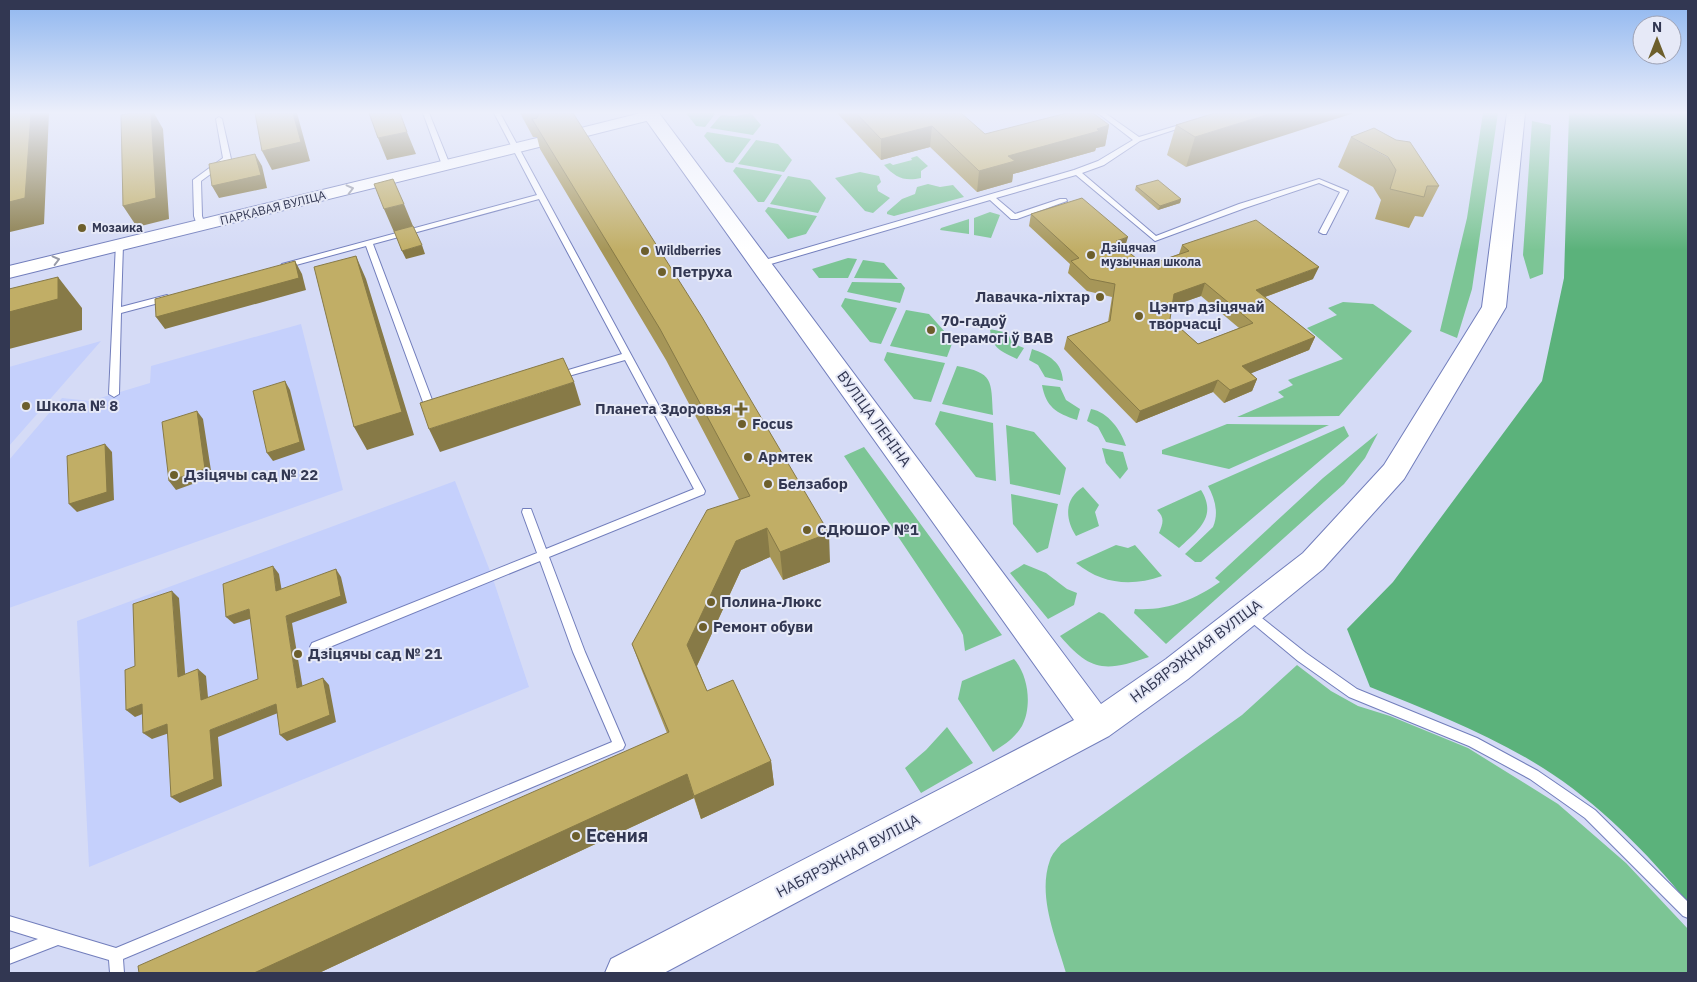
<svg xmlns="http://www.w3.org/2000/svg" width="1697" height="982" font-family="'IBM Plex Sans',sans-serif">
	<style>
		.built { fill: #c5d0fc }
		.green { fill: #7cc595 }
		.forest { fill: #5bb27b }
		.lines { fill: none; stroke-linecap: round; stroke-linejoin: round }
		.service-casing { stroke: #727ebc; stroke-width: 2 }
		.tertiary-casing { stroke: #727ebc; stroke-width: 2 }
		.secondary-casing { stroke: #727ebc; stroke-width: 2 }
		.service { fill: #fff; fill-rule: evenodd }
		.tertiary { fill: #fff; fill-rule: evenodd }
		.secondary { fill: #fff; fill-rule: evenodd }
		.wall { fill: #a69658; fill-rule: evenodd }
		.shaded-wall { fill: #877a47 }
		.building { fill: #c1ae66; stroke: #877a47; fill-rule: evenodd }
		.oneway { stroke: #989ba8 }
		.poi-dot { fill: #6d5f2c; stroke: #e6e9f7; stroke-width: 2 }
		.labels { text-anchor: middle; stroke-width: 4; stroke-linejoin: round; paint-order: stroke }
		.far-street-label { font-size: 12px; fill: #323752; stroke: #e6e9f7 }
		.far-poi-label { font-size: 12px; font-weight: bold; fill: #323752; stroke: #e6e9f7; text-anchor: start }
		.poi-label { font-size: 15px; font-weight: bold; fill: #323752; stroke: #e6e9f7; text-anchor: start }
		.street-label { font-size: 15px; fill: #323752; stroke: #e6e9f7 }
		.near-poi-label { font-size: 18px; font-weight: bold; fill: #323752; stroke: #e6e9f7; text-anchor: start }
	</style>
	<rect width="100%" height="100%" fill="#d5dbf6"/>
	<path class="built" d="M301,324L343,490L9,608V460L62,398L90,401L150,383L151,366Z
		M101,341L9,446V367Z
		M455,481L492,576L529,687L89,867L77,621Z"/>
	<path class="green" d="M686,113H714L715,114L705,127L696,126Z
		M751,113L761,125L753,135L710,128L721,115L735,116Z
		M1483,113H1498L1472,289L1457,338L1440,331L1467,218Z
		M1532,121L1551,125L1543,274L1530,279L1523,255Z
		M707,132L751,139L733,163L726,162L704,136Z
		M756,140L778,144L792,160L784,172L738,164Z
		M917,156L928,166L921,171V178C904,182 895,177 884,165L890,163L893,165L912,160L911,158Z
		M736,167L782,175L764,202H758L733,171Z
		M860,172L879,176L881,182L877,186L878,191L890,198L873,213L865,211L835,178Z
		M788,176L810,180L826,198L818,213L770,204Z
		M928,184L940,187L953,185L964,197L894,216L887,214V212L902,199L915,194L917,187Z
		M768,207L817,216L806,234L788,239L765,211Z
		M990,212L1000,215L991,238L974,235V218Z
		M969,219V234L940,230L941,228Z
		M848,258L857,259L848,278H819L812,269Z
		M863,260L884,263L898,279L854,278Z
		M852,282L901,283L905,288L900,303L847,292Z
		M845,298L897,308L881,344L870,342L841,306Z
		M1343,302L1373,304L1412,331L1339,416L1237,417L1284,397L1278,392L1293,385L1288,380L1343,359L1307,328L1337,315L1328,308Z
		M906,310L929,314L953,341L947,357L890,346Z
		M990,329L1008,333L1012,343L1024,348L1017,359C1001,351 992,349 990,329Z
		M1032,349C1049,355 1062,362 1063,381L1045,377L1038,365L1029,360Z
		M887,352L945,363L931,402L914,399L884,360Z
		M957,366C994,373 991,380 993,415L942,404Z
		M1042,385L1060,387L1066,400L1080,409L1077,420C1056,413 1046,407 1042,385Z
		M1091,409C1108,412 1121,430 1126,446L1106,442L1098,427L1087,421Z
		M940,411L993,423L996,481L976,477L935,424Z
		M1227,424L1329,425L1229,469L1162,454V450Z
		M1006,425L1034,432L1066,468L1060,495L1010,484Z
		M1344,426L1349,436L1201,562H1195L1185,554L1213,527C1219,513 1215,499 1208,486Z
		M1378,433L1365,458L1344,484L1166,644L1134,613L1135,609C1167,611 1194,600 1220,582L1215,578L1323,478Z
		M864,447L1002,635L965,651L963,635L960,629L844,456Z
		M1102,448L1123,452L1128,469L1120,479L1106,463Z
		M1083,487L1099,505L1095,512L1099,526L1076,536C1065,519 1064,499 1083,487Z
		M1201,490C1218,517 1197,531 1179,548L1159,533C1163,523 1165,518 1157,510Z
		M1011,494L1058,504L1048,548L1037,553L1013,524Z
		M1116,545L1128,548L1135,545L1162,576C1131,587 1102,584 1076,563Z
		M1024,564L1046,573L1067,589L1077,593L1074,605L1048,619L1010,573Z
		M1099,612L1104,614L1149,657C1105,672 1091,672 1060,636Z
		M1014,659C1029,676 1032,707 1022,726C1015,738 1004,745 993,752L958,699L962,681Z
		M1297,665L1331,691L1358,706L1390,716L1468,748L1558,804L1626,863L1688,929V973H1066C1056,938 1037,896 1050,860C1052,854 1057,849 1061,844L1242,715Z
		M947,727L973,763L921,793L905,768L926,750Z"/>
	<path class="forest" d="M1569,113H1688V903C1649,854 1596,801 1543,768C1489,734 1429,711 1370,687L1347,629L1393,582L1542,381L1564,278Z"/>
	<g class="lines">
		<defs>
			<path id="service" d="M423,113H429L450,165L449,167L442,165Z
				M494,113H500L705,491L704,494L549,557L585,652L625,745L623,749L123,959L124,973H110L109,960L58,945L9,964V950L38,939L9,930V916L116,948L612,742L573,652L540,561L320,651L316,652L312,651L310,647L312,643L537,553L522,512L523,509H531L546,549L694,489L625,360L558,379L554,376L555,374L622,354L539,199L373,244L437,413L432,416L427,413L366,246L285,268L281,266L282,264L537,195Z
				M1098,113H1105L1139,137L1186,123L1189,125L1140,141L1104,165L1082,173L1156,236L1239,204L1319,179L1348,191L1326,234H1323L1319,232L1340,192L1319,183L1245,208L1155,241L1076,175L996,198L1015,214L1060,199H1066L1067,201L1017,219H1011L990,200L764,266H758L757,264L758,262L1074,170L1098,161L1133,140Z
				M219,117L222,119L231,159L201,181L202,216L205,225L201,227L197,225L194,216L193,180L223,158L216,119Z
				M116,243H122L123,245L121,307L167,295L171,298L170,300L121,313L119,394L114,397L109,394Z
				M1249,609L1253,611L1306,653L1357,689L1477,738L1538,771L1595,810L1688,902V918L1683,916L1585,818L1530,779L1469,746L1349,697L1298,661L1245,617L1243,614L1245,611Z"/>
			<path id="tertiary" d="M641,113H658L660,115L658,118L575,139L569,137L567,134L569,131Z
				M537,138L543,140L545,143L543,146L9,278V266Z"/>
			<path id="secondary" d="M641,113H659L1101,704L1166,659L1303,553L1384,465L1482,307L1507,113H1525L1506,307L1404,479L1323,569L1188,679L1109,736L664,973H605L611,959L1074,720Z"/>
		</defs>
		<use href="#service" class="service-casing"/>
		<use href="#tertiary" class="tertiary-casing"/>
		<use href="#secondary" class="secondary-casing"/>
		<use href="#service" class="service"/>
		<use href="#tertiary" class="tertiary"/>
		<use href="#secondary" class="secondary"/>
	</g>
	<path class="wall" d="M520,113H573L830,562L783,580L770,557L741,570L697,666L707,691L771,761L774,785L701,819L694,798L319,973H139L667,733L642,671L632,644L739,499L666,360L540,149L537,137H533Z
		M837,113H961L985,134L1109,125L1105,146L1096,148L1095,151L1013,174L1012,182L977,192L930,147L881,160Z
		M1215,113L1186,167L1167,155L1176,125Z
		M1351,137L1439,186L1423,217L1415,216L1409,228L1375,219L1381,200L1373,187L1338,167Z
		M1136,186L1181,199L1180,203L1158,210L1135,190Z
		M1031,214L1125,249L1145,266L1179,254L1182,245L1313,279L1265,297L1315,337L1309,350L1251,373L1257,379L1252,391L1224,403L1213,392L1136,423L1064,349L1067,337L1108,322L1112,297L1087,291L1068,273L1070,264L1029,226ZM1201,296L1239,328L1198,344L1170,319L1172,306Z"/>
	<path class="shaded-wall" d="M31,113H49L44,224L10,232L9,230V202Z
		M151,113H154L163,129L169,219L137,227L123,206Z
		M293,113H297L310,161L272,170L262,151Z
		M1272,113H1354L1186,167L1195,137Z
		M1109,125L1105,146L1096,148L1095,151L1013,174L1012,182L977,192L979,171L1008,156Z
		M932,126L930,147L881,160V139Z
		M407,132L416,154L387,160L378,138Z
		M255,154L262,166L267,188L219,198L212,186Z
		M1181,199L1180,203L1158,210L1160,206Z
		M404,204L413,226L394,232L384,209Z
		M1128,237L1124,250L1116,241Z
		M422,245L425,254L406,259L402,251Z
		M356,256L366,279L414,435L367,450L354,427Z
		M295,261L302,274L306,290L165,329L156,317Z
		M1319,267L1313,279L1251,302L1256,290Z
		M58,277L82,308V330L9,349V312Z
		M1205,283L1201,296L1170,307L1174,294Z
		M1315,337L1309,350L1237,379L1242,366Z
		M1257,379L1252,391L1224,403L1230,390Z
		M1218,380L1213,392L1136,423L1140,411Z
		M285,381L290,390L305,450L273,461L267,453Z
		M574,382L581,405L440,452L429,429Z
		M197,411L203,419L212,477L176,490L169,481Z
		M105,444L112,452L114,500L77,512L69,504Z
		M767,528L770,557L741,570L694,672L687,645L736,541Z
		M829,533L830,562L783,580L780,552Z
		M273,566L279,574L283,598L276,591Z
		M336,569L341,577L347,603L292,623L304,695L297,688L286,616Z
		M172,591L179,598L186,684L178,677Z
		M249,609L256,617L234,624L226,617Z
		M198,669L206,676L209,708L201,700Z
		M323,678L329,685L336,722L287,741L280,735Z
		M142,704L150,711L135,717L126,710Z
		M276,704L283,711L218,737L222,786L180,803L171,797L210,730Z
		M167,724L175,731L152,739L143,733Z
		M771,761L774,785L701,819L694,796Z
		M687,774L694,798L319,973H254Z"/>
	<path class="building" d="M9,113H31L25,198L9,202Z
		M132,113H151L156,198L123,206L121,115Z
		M255,113H293L301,142L262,151Z
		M369,113H400L407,132L378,138Z
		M539,113H573L702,317L829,533L780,552L767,528L736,541L687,645L707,691L733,680L771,761L694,796L687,774L254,973H139L138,966L669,732L632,644L707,510L750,496L660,329L532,119L537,118Z
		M856,113H961L985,134L1067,113H1093L1109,125L1097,129L1099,131L1008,156L1015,161L979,171L932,126L881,139Z
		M1215,113H1272L1195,137L1176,125Z
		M1374,128L1396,140L1410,142L1439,186H1427L1424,197L1390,189L1396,170L1388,157L1351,137Z
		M255,154L261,175L212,186L209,164Z
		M393,179L404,204L384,209L374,184Z
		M1158,180L1181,199L1160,206L1136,186Z
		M1082,198L1128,237L1116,241L1145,266L1189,251L1182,245L1256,220L1319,267L1256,290L1315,337L1242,366L1257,379L1230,390L1218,380L1140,411L1067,337L1110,321L1115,284L1090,279L1071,261L1079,258L1031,214ZM1205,283L1253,323L1198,344L1170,319L1174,294Z
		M413,226L422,245L402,251L394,231Z
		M356,256L402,412L354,427L314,267Z
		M295,261L299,278L156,317L155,299Z
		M58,277V299L9,312V289Z
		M563,358L574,382L429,429L420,403Z
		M285,381L300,442L267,453L253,391Z
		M197,411L205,469L169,481L162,422Z
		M105,444L107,492L69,504L67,456Z
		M273,566L276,591L336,569L341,596L286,616L297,688L323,678L330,715L280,735L276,704L210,730L214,779L171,797L167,724L143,733L142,704L126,710L125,670L135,666L133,604L172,591L178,677L198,669L201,700L258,679L249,609L226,617L223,584Z"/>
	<defs><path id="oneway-chevron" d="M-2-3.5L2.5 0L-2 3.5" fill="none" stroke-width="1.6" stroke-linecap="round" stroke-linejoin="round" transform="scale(1.25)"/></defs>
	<g class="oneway">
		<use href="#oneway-chevron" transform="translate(350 189) rotate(-14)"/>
		<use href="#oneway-chevron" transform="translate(56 260) rotate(-14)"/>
	</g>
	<linearGradient id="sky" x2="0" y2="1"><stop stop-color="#8fb6ef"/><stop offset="0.45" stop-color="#eceffb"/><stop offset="1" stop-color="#eceffb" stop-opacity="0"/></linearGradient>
	<rect width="1697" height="250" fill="url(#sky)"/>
	<g class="poi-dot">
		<circle cx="82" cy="228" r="5"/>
		<circle cx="645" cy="251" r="5"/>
		<circle cx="1091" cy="255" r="5"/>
		<circle cx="662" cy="272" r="5"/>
		<circle cx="1100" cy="297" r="5"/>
		<circle cx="1139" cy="316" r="5"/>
		<circle cx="931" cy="330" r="5"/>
		<circle cx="26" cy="406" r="5"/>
		<path d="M738.5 401.5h5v5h5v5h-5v5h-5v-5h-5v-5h5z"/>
		<circle cx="742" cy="424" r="5"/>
		<circle cx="748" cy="457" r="5"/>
		<circle cx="174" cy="475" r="5"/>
		<circle cx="768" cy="484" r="5"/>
		<circle cx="807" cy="530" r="5"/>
		<circle cx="711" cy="602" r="5"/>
		<circle cx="703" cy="627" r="5"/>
		<circle cx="298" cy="654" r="5"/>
		<circle cx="576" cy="836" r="5"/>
	</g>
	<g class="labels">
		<g class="far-street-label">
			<text transform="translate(273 208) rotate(-14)" y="4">ПАРКАВАЯ ВУЛІЦА</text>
		</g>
		<g class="far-poi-label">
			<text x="92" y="232">Мозаика</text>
			<text x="1101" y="252">Дзіцячая<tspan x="1101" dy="14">музычная школа</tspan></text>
			<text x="655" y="255">Wildberries</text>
		</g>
		<g class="poi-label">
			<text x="672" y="277">Петруха</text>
			<text x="1090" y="302" text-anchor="end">Лавачка-ліхтар</text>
			<text x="1149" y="312">Цэнтр дзіцячай<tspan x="1149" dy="17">творчасці</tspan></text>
			<text x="941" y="326">70-гадоў<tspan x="941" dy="17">Перамогі ў ВАВ</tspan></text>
			<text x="36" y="411">Школа № 8</text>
			<text x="731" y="414" text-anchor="end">Планета Здоровья</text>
			<text x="752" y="429">Focus</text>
			<text x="758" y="462">Армтек</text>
			<text x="184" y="480">Дзіцячы сад № 22</text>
			<text x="778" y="489">Белзабор</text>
			<text x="817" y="535">СДЮШОР №1</text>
			<text x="721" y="607">Полина-Люкс</text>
			<text x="713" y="632">Ремонт обуви</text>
			<text x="308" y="659">Дзіцячы сад № 21</text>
		</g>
		<g class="street-label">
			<text transform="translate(874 419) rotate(54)" y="5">ВУЛІЦА ЛЕНІНА</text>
			<text transform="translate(1196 651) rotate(-37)" y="5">НАБЯРЭЖНАЯ ВУЛІЦА</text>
			<text transform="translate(848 856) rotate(-28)" y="5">НАБЯРЭЖНАЯ ВУЛІЦА</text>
		</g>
		<g class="near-poi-label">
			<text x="586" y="842">Есения</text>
		</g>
	</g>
	<rect width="1697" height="982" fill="none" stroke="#323752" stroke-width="20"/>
	<g transform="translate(1657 40)"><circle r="24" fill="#e6e9f7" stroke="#9ea2b5"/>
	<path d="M0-4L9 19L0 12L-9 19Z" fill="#6d5f2c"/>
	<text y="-8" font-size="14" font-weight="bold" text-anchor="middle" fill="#323752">N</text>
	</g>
</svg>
